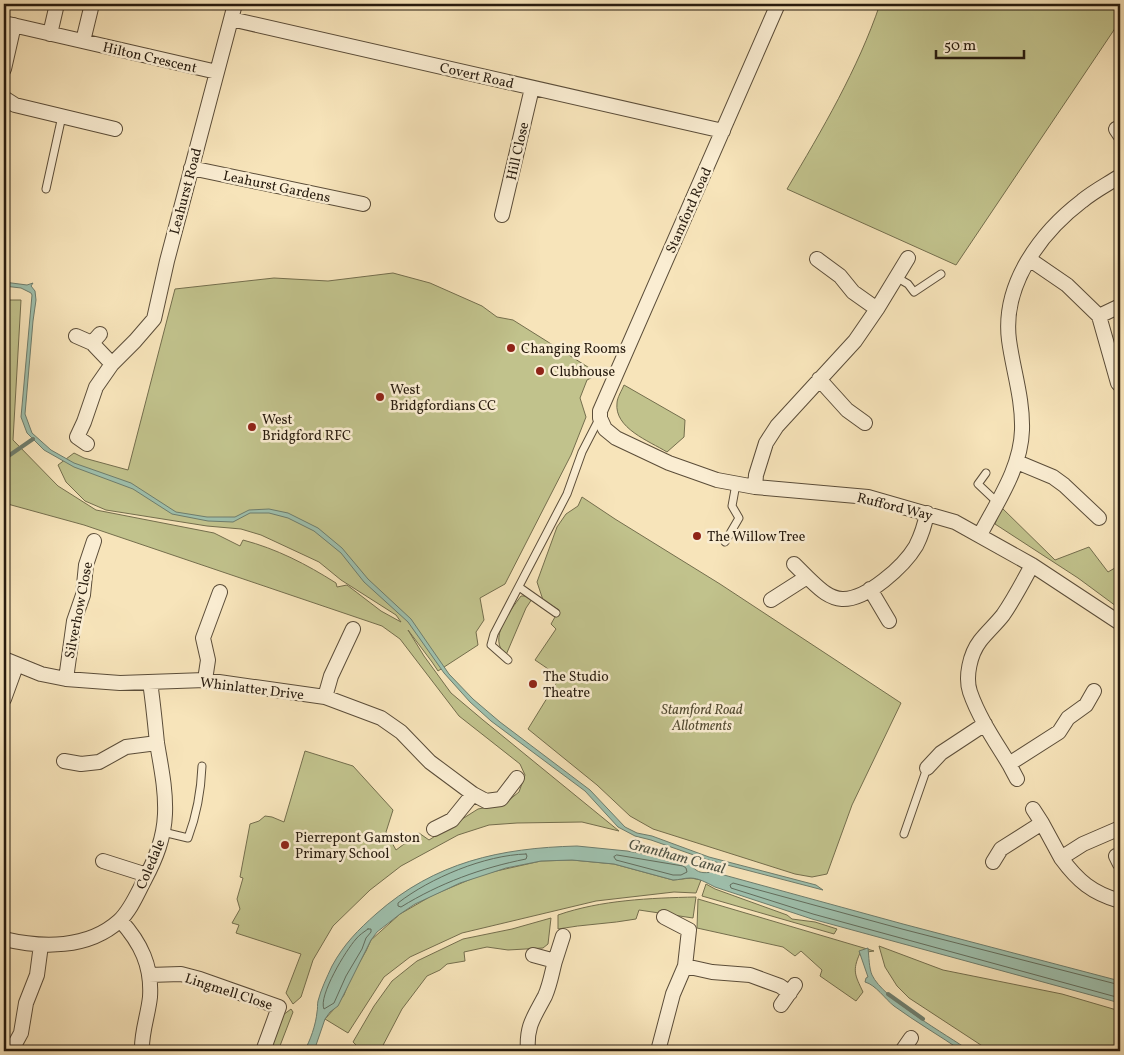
<svg xmlns="http://www.w3.org/2000/svg" width="1124" height="1055" font-family="Vollkorn,serif">
	<style>
		.green { fill: #c1c28c; stroke: #746e4d }
		.water { fill: #9ebfac; stroke: #6e7d6d }
		.lines { fill: none; stroke-linecap: round; stroke-linejoin: round }
		.shore { stroke: #626d5d; stroke-width: 1 }
		.stream { stroke: #6e7d6d; stroke-width: 4 }
		.service-casing { stroke: #5b4d39; stroke-width: 9 }
		.minor-casing { stroke: #5b4d39; stroke-width: 16 }
		.service { stroke: #faedd2; stroke-width: 7 }
		.minor { stroke: #faedd2; stroke-width: 14 }
		.poi-dot { fill: #8f2418; stroke: #faedd2; stroke-width: 2 }
		.labels { text-anchor: middle; stroke-width: 5; stroke-linejoin: round; paint-order: stroke }
		.street-label { font-size: 14px; fill: #271b0e; stroke: #faedd2 }
		.poi-label { font-size: 14px; fill: #271b0e; stroke: #faedd2; text-anchor: start }
		.park-label { font-size: 14px; font-style: italic; fill: #554d34; stroke: #faedd2 }
		.water-label { font-size: 15px; font-style: italic; fill: #515445; stroke: #faedd2 }
	</style>
	<rect width="100%" height="100%" fill="#f7e4ba"/>
	<filter id="stains"><feTurbulence type="fractalNoise" baseFrequency=".004" numOctaves="4"/><feColorMatrix values="0 0 0 0 .2 0 0 0 0 .09 0 0 0 0 .02 0 0 0 .5 -.17"/></filter>
	<radialGradient id="worn" r=".72"><stop offset=".6" stop-color="#630" stop-opacity="0"/><stop offset="1" stop-color="#630" stop-opacity=".3"/></radialGradient>
	<path class="green" d="M880,4H1120V21L956,265L787,189C822,130 858,69 880,4Z
		M393,273L430,283L482,306L497,317L513,320L599,374L587,380L580,398L586,417L571,455L505,584L480,598L484,620L476,632L478,645L438,671L432,662L408,630L424,656L451,693L483,720L619,831L582,822L517,823L489,825L458,835L401,866L370,890L333,926L313,960L301,997L293,1004L286,993L301,954L236,933L239,925L232,923L240,909L237,899L243,878L240,877L250,824L259,821L265,816L272,817L284,822L305,751L353,766L393,810L386,832L396,850L419,833L429,840L478,809L504,804L519,792L525,775L520,764L459,716L400,639L382,626L84,525L4,503V300H21L13,440L58,486L96,510L214,533L240,546L243,540C277,549 306,564 336,583L337,587L347,585L381,611L401,622L396,615L341,580L319,562L261,535L241,529L207,526L106,510L85,501L66,482L58,465L74,453L84,458L128,470L175,289L274,278L328,281Z
		M624,385L685,420L684,437L667,452C649,441 614,428 617,403C617,398 622,390 624,385Z
		M582,497L615,519L720,584L901,703L852,805L827,874L812,877L795,874L653,829L630,816L597,785L528,729L560,677L535,660L556,629L551,624L559,610L543,600L537,582L557,527L566,514L578,506Z
		M1001,507L1055,560L1089,547L1108,572L1120,565V609L1078,578L995,524Z
		M521,596H528L532,599L526,608L506,655C487,639 510,611 521,596Z
		M572,860L614,864L673,880L691,878L701,880L696,893L674,892L596,901L462,933L410,957L384,977L348,1033L325,1019L334,1009L344,995L350,979L366,951L371,940L400,914L433,895L483,874L541,861Z
		M706,884L715,889L787,915L792,919L815,922L837,929L834,934L702,896Z
		M696,897L693,918L639,910L636,919C610,924 584,924 558,929V915C601,900 650,898 696,897Z
		M698,899L874,951L860,953C852,971 855,975 863,992L856,1001L820,976L822,970L801,951L795,956L783,947L697,928Z
		M551,918L548,944L543,948L508,950L487,947L464,952L465,961L447,964L440,970L427,976L402,1009L380,1051H362L353,1042L374,1006L392,981L417,961L463,939L512,929Z
		M879,946L943,970L1062,994L1120,1011V1034L1116,1051H990L909,998L897,986L885,967Z
		M291,1009L293,1012L278,1051H269L283,1015Z"/>
	<path class="water" d="M4,282L27,285L33,283L31,286L35,291L36,300L33,321L25,414L32,433L51,450L74,463L131,483L176,512L207,517H235L249,510L269,509L288,513L318,528L342,548L368,579L411,619L449,674L473,699L500,722L590,790L625,827L637,833L652,836L709,857L816,885L823,890L708,860L651,840L635,836L618,827L585,791L491,721L470,702L444,673L408,622L364,582L341,553L314,531L288,518L269,513H250L233,522L208,521L172,514L133,489L74,467L44,450L27,433L21,417L32,295L31,293L21,288L4,286Z
		M577,846L627,851L684,861C697,867 693,875 713,872L903,924L1120,981V1003L812,919L715,887C707,883 699,878 690,878C684,878 679,880 673,880L614,864L572,860L541,861L506,868L460,883L415,904L400,914L377,932L371,940L338,1006L330,1012L325,1019L314,1051H304C310,1042 316,1024 317,1012C318,1008 317,1005 318,1001C321,989 327,977 332,966C344,944 358,930 376,914C435,862 500,848 577,846Z
		M868,948C869,957 869,968 872,975C883,999 947,1035 970,1051H962C940,1036 916,1022 894,1006C885,999 876,985 865,982L866,978L868,977L859,951Z"/>
	<g class="lines">
		<path class="shore" d="M526,854L527,856L526,859C481,868 440,883 401,907L398,906V903C430,878 485,855 526,854Z
			M617,855L683,866L686,868L687,872L681,875H673L616,860L614,857Z
			M368,929H371V932L366,938L362,949L346,976L334,1003L324,1009C318,996 346,950 356,939C359,935 364,932 368,929Z
			M1120,985L902,929L733,883L730,885L731,888L813,914L1120,998"/>
		<path class="stream" d="M4,459L33,439
			M888,994L923,1019"/>
		<defs>
			<path id="service" d="M46,189L62,116
				M896,277L908,284L914,292L941,274
				M986,473L978,484L997,502
				M725,542L739,518L732,506L736,484
				M519,587L556,613
				M508,660L491,645L494,634L567,494L582,452L599,419
				M163,832L188,838C197,814 201,791 202,766
				M904,834L927,768"/>
			<path id="minor" d="M778,4L600,411V418L605,429L616,438L669,463L717,480L755,487L868,497L955,522L1032,565L1120,623
				M231,19L723,131
				M4,23L217,72
				M50,34L57,4
				M83,41L92,4
				M4,69L14,25
				M4,98L15,105L115,129
				M1116,129L1120,135
				M191,168L363,204
				M502,215L532,88
				M817,259L840,276L853,292L877,309
				M1029,259L1067,285L1099,316L1118,383L1120,385
				M1099,316L1120,306
				M76,336L92,343L112,364
				M92,343L100,334
				M819,379L847,410L865,423
				M87,444L77,437L84,422L96,387L112,364L135,341L154,319L167,261L235,4
				M1017,462L1053,477L1064,485L1099,518
				M755,487L756,475L766,443L777,426L855,341L877,309L908,258
				M980,535C997,502 1021,468 1022,430C1023,399 1013,370 1009,340C1002,285 1040,233 1082,201C1094,191 1108,184 1120,176
				M794,564L807,577
				M1032,565C1023,582 1014,599 1003,615C996,624 987,632 980,641C970,654 965,677 970,692C979,718 995,741 1009,764L1059,732L1068,718L1086,705L1094,691
				M870,589L889,621
				M771,600L807,577C817,586 827,598 842,599C867,600 904,566 916,546C921,536 925,524 927,513
				M4,659L41,674L66,679L120,683L205,680L325,697L381,718L401,732L430,762L473,794
				M66,679L74,621L83,595L86,565L94,541
				M205,680L208,660L203,638L220,592
				M325,697L331,676L353,629
				M4,699L16,666
				M64,761L81,764L99,762L126,747L157,743
				M1009,764L1017,779
				M927,768L941,753L985,724
				M1033,809L1042,823
				M1120,828L1083,844L1061,858C1078,881 1092,893 1120,901
				M434,829L452,820L473,794L486,801L501,799L517,778
				M1116,856L1120,864
				M103,861L147,875
				M993,862L1001,849L1042,823L1061,858
				M664,917L689,930L685,966
				M120,920C141,943 152,966 150,997C148,1016 141,1033 142,1051
				M4,939C42,948 88,949 119,921C131,910 138,892 145,879C156,858 164,838 165,814C166,790 161,767 157,743C155,723 153,702 150,682
				M555,961L563,936
				M149,975L181,974L200,979L279,1007L263,1051
				M781,1005L795,985
				M15,1044L21,1033L26,1003L37,975L41,945
				M528,1051C526,1026 534,1017 545,996C550,985 552,972 555,961L533,955
				M658,1051L673,994L685,966L712,972L750,975L780,986L790,993
				M902,1051L911,1038"/>
		</defs>
		<use href="#service" class="service-casing"/>
		<use href="#minor" class="minor-casing"/>
		<use href="#service" class="service"/>
		<use href="#minor" class="minor"/>
	</g>
	<g class="poi-dot">
		<circle cx="511" cy="348" r="5"/>
		<circle cx="540" cy="371" r="5"/>
		<circle cx="380" cy="397" r="5"/>
		<circle cx="252" cy="427" r="5"/>
		<circle cx="697" cy="536" r="5"/>
		<circle cx="533" cy="684" r="5"/>
		<circle cx="285" cy="845" r="5"/>
	</g>
	<g class="labels">
		<g class="street-label">
			<text transform="translate(150 57) rotate(13)" y="5">Hilton Crescent</text>
			<text transform="translate(477 75) rotate(13)" y="5">Covert Road</text>
			<text transform="translate(517 151) rotate(-77)" y="5">Hill Close</text>
			<text transform="translate(277 186) rotate(12)" y="5">Leahurst Gardens</text>
			<text transform="translate(185 191) rotate(-75)" y="5">Leahurst Road</text>
			<text transform="translate(688 210) rotate(-66)" y="5">Stamford Road</text>
			<text transform="translate(895 506) rotate(14)" y="5">Rufford Way</text>
			<text transform="translate(78 610) rotate(-79)" y="5">Silverhow Close</text>
			<text transform="translate(252 688) rotate(7)" y="5">Whinlatter Drive</text>
			<text transform="translate(150 864) rotate(-67)" y="5">Coledale</text>
			<text transform="translate(229 991) rotate(18)" y="5">Lingmell Close</text>
		</g>
		<g class="poi-label">
			<text x="521" y="353">Changing Rooms</text>
			<text x="550" y="376">Clubhouse</text>
			<text x="390" y="394">West<tspan x="390" dy="16">Bridgfordians CC</tspan></text>
			<text x="262" y="424">West<tspan x="262" dy="16">Bridgford RFC</tspan></text>
			<text x="707" y="541">The Willow Tree</text>
			<text x="543" y="681">The Studio<tspan x="543" dy="16">Theatre</tspan></text>
			<text x="295" y="842">Pierrepont Gamston<tspan x="295" dy="16">Primary School</tspan></text>
		</g>
		<g class="park-label">
			<text x="702" y="714">Stamford Road<tspan x="702" dy="16">Allotments</tspan></text>
		</g>
		<g class="water-label">
			<text transform="translate(677 856) rotate(15)" y="5">Grantham Canal</text>
		</g>
	</g>
	<rect width="1124" height="1055" fill="none" stroke="#f7e4ba" stroke-width="20"/>
	<rect x="5" y="5" width="1114" height="1045" fill="none" stroke="#271b0e" stroke-width="2.5"/>
	<rect x="10" y="10" width="1104" height="1035" fill="none" stroke="#271b0e"/>
	<path d="M936 50v8h88v-8" fill="none" stroke="#271b0e" stroke-width="2.5"/>
	<text x="944" y="50" font-size="15" fill="#271b0e" stroke="#faedd2" stroke-width="4" paint-order="stroke">50 m</text>
	<rect width="100%" height="100%" filter="url(#stains)"/>
	<rect width="100%" height="100%" fill="url(#worn)"/>
</svg>
